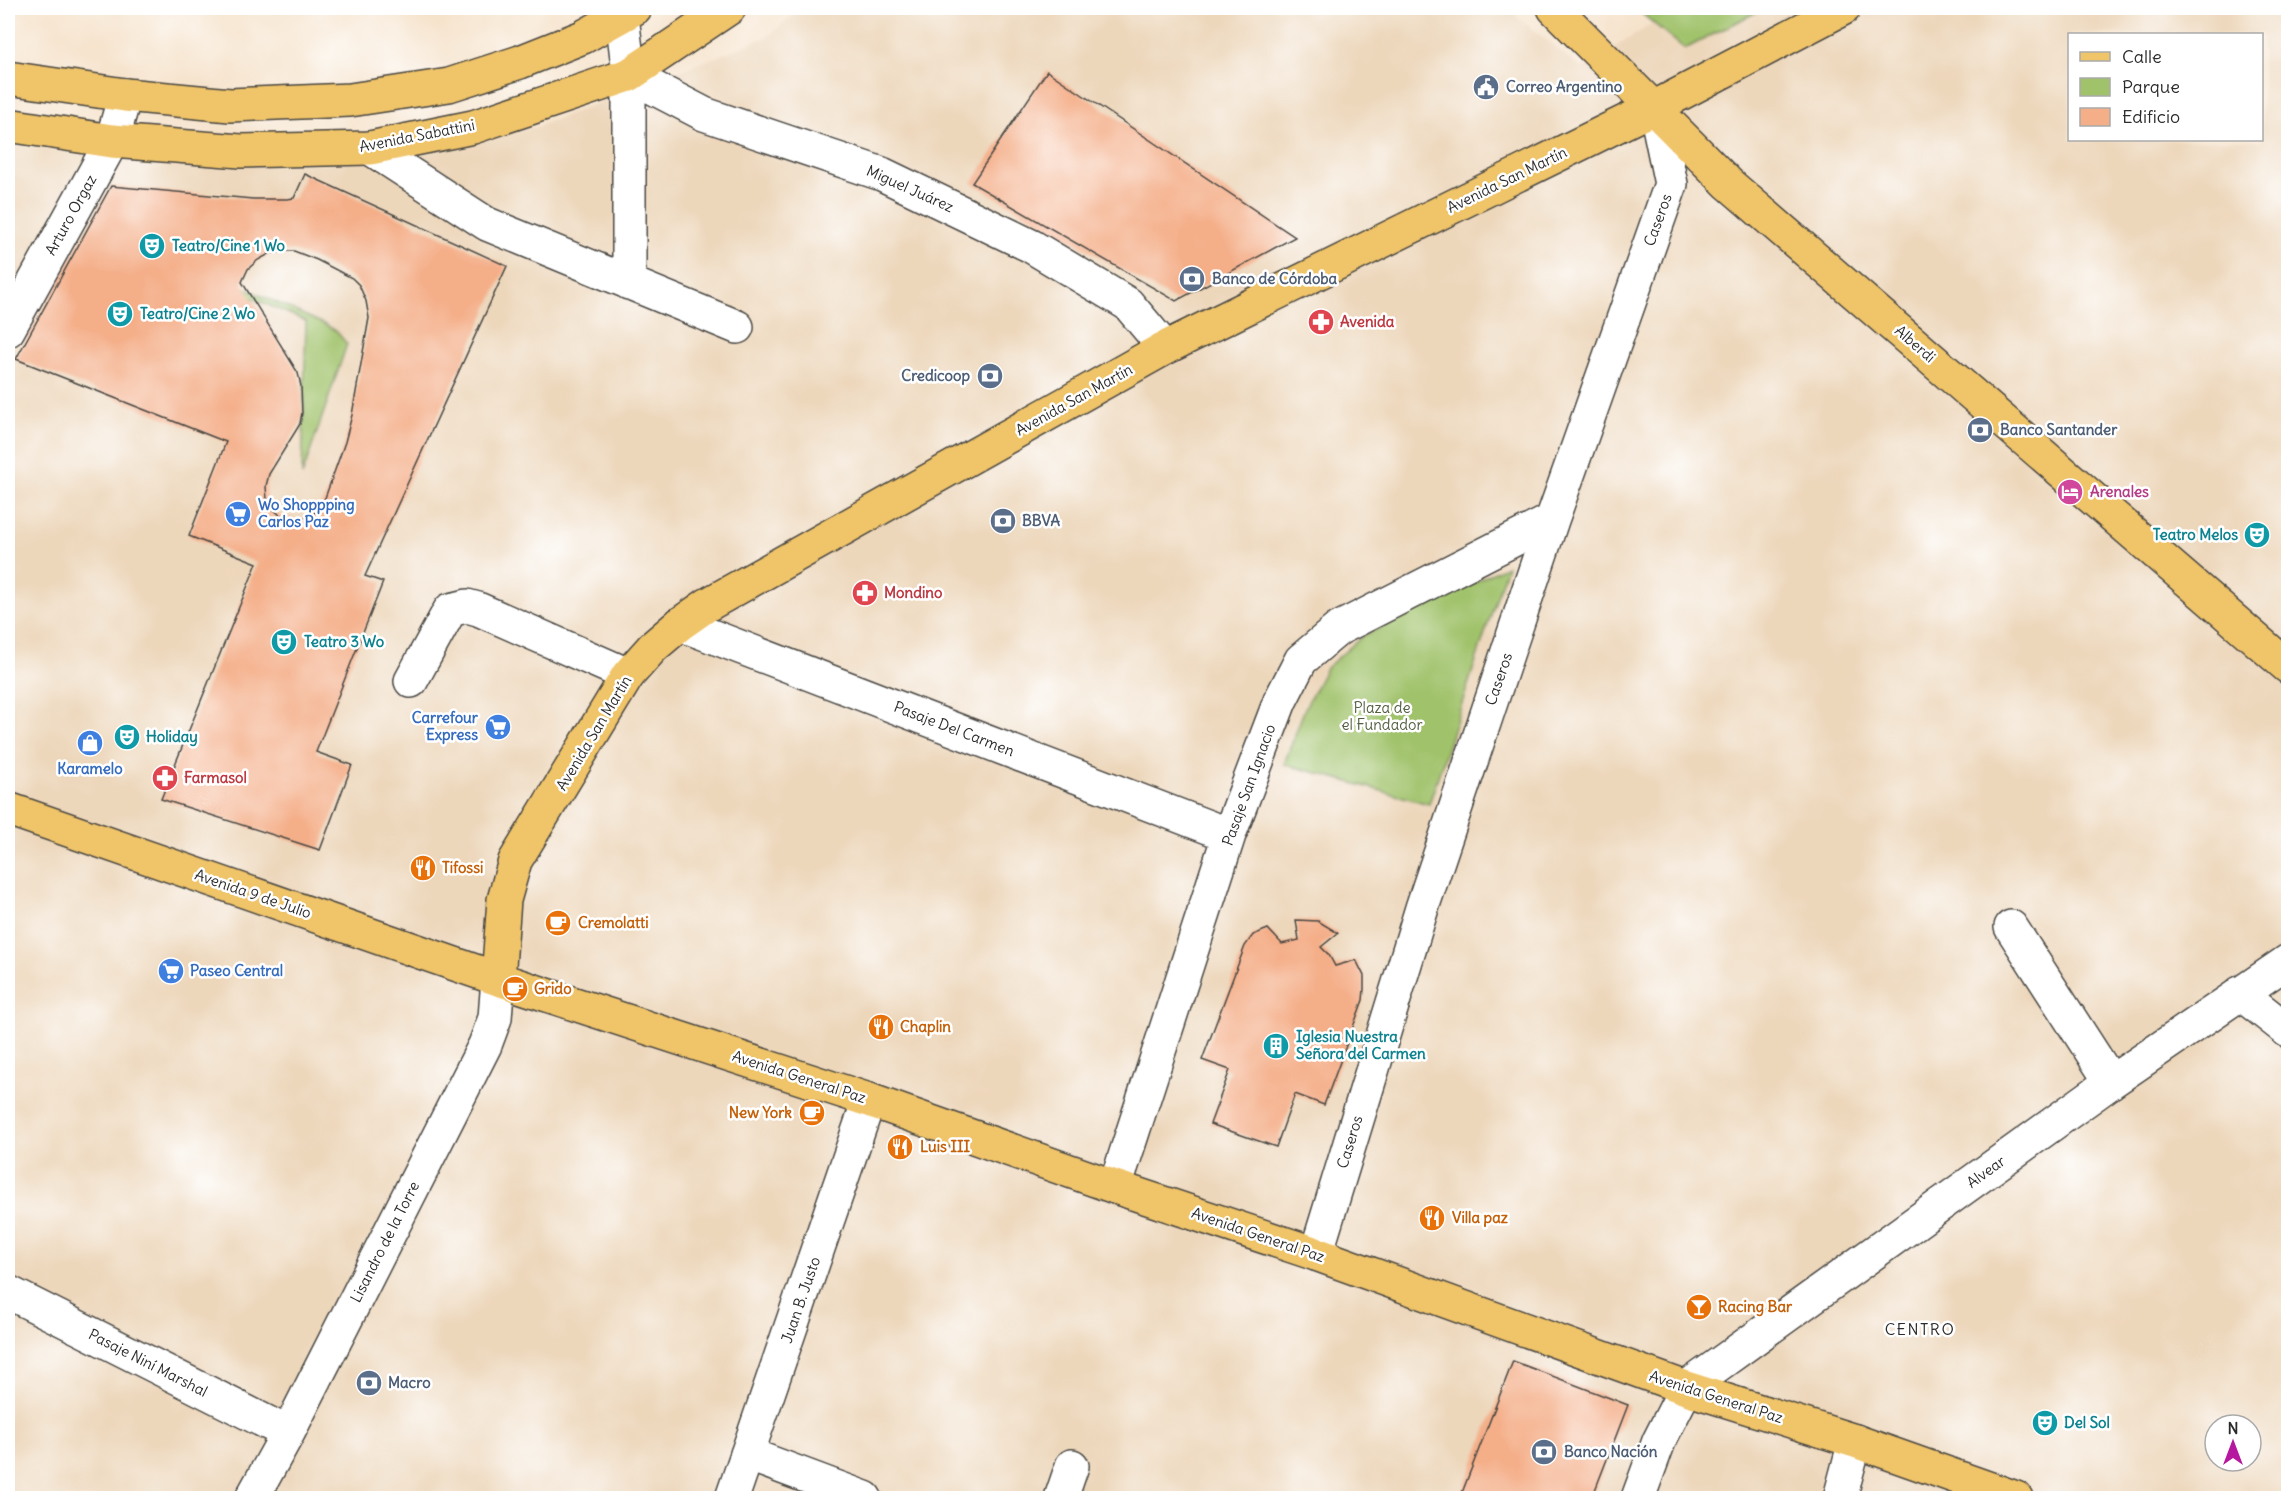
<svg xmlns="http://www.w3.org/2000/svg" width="2296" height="1506" font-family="Delius,sans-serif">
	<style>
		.built { fill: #edd7bb; fill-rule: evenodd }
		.green { fill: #a0c26a; stroke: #66764a; stroke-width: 1.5 }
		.building { fill: #f4af89; fill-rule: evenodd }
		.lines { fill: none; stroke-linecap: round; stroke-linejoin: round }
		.minor-casing { stroke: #494743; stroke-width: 36 }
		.major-casing { stroke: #494743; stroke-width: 36 }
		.minor { stroke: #fff; stroke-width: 33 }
		.major { stroke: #f0c469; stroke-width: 33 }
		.labels { text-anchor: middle; stroke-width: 5; stroke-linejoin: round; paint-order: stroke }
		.service-label { font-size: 15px; font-weight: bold; fill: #4e5e75; stroke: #fff; text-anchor: start }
		.street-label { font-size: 15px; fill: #2b2b2b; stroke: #fff }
		.culture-label { font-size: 15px; font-weight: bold; fill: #0d838f; stroke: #fff; text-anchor: start }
		.health-label { font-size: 15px; font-weight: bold; fill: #be3a42; stroke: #fff; text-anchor: start }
		.hotel-label { font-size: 15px; font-weight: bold; fill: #b23c85; stroke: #fff; text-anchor: start }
		.shop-label { font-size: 15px; font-weight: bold; fill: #366cbe; stroke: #fff; text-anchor: start }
		.park-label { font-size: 15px; fill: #546041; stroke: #fff }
		.food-label { font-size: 15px; font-weight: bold; fill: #c56008; stroke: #fff; text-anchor: start }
		.neighbourhood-label { font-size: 16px; letter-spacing: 1.5px; fill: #2b2b2b; stroke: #fff }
	</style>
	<rect width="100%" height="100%" fill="#fff"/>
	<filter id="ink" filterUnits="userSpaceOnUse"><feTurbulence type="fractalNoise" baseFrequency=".0167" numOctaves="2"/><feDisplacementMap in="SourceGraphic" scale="12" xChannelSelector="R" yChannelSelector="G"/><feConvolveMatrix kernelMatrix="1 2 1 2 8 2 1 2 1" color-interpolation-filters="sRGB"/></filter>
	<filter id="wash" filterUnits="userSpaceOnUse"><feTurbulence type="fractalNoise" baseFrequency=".008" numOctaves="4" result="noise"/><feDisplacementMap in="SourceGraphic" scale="24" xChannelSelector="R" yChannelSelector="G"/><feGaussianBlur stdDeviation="1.35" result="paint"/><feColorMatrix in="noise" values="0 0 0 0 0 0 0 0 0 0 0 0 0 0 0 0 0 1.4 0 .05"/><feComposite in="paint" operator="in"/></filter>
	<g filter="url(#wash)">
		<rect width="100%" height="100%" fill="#f6e3cc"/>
		<path class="built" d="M801,8H1506L1581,68L1654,23L1764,8H2288V1498H818L788,1493L786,1498H8V144L219,168L536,127L767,37ZM2070,34H2262V140H2070ZM2215,1425H2251V1461H2215Z"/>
		<path class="green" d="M1635,8H1764L1685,49Z
			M236,284L326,325L336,331L347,344L302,476L306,321L233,290Z
			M1507,566L1429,804L1284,764L1305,708L1326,668L1363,636Z"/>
		<g id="blocks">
			<path class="building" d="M1047,71L1295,237L1176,301L972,183Z
				M305,174L507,266L365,576L383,582L316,752L352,765L320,850L161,799L257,563L189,536L226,442L16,359L111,186L253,199H287L294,198ZM285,251H294L317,260L352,278L359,285L366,301L369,318L352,415L345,442L325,498L316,512L302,519H294L280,515L271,507L267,500L266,486L269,474L300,424L302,413L301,386L298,373L242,282L248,269L258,260L271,253Z
				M1296,920L1318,921L1338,933L1321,947L1329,955L1335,966L1356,960L1364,976V989L1363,1000L1324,1105L1295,1094L1276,1147L1210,1124L1230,1070L1202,1060L1245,946L1253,935L1268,929L1282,944L1299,940Z
				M1513,1361L1628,1405L1592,1498H1460Z"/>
		</g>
	</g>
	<g filter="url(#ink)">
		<use href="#blocks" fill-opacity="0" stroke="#494743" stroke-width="1.5"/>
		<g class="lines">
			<defs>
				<path id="minor" d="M622,16L629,75V283
					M629,75L704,114L882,174L1031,246L1128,304L1165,348
					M370,148L487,224L737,327
					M8,330L112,141L125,95
					M680,624L1229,835
					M411,681L450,610L467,606L478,609L628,675
					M2011,927L2111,1082
					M2240,993L2288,1031
					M1115,1187L1229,835L1280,701L1301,660L1338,629L1552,520
					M1316,1254L1422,908L1552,520L1671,184L1655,107
					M8,1292L288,1433
					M747,1454L865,1498
					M252,1498L288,1433L485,1045L495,1018L498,979
					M732,1498L869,1100
					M1061,1498L1072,1466
					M1638,1498L1659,1441L1686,1388L2111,1082L2288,961
					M1840,1498L1855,1441"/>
				<path id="major" d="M1554,8L1729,184L2288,667
					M8,78L125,95L230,105L350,100L449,85L520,62L583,37L635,8
					M8,125L112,141L241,151L370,148L473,127L629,75L729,8
					M8,809L498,979L869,1100L1115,1187L1316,1254L1686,1388L1855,1441L2016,1498
					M498,979L504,900L515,861L628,675L653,647L680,624L707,605L1165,348L1655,107L1844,8"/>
			</defs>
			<use href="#minor" class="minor-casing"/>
			<use href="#major" class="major-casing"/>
			<use href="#minor" class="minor"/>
			<use href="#major" class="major"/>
		</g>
	</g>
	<defs>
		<symbol id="civic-disc" viewBox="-11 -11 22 22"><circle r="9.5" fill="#5c6f8a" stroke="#fff"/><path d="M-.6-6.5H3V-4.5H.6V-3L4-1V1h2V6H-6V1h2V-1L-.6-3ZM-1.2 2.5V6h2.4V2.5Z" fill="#fff"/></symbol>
		<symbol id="theatre-disc" viewBox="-11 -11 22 22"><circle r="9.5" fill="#0f9aa8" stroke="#fff"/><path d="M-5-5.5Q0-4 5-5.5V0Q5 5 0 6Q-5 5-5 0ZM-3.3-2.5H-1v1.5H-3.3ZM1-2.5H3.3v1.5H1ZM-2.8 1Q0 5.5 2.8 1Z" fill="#fff"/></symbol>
		<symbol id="bank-disc" viewBox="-11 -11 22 22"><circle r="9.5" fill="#5c6f8a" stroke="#fff"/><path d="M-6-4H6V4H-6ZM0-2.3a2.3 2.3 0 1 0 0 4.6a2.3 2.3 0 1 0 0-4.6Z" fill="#fff"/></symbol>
		<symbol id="pharmacy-disc" viewBox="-11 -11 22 22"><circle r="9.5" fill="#e0444e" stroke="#fff"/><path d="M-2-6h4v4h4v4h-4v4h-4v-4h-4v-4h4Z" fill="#fff"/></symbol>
		<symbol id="hotel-disc" viewBox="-11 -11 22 22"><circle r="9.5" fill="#d1479c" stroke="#fff"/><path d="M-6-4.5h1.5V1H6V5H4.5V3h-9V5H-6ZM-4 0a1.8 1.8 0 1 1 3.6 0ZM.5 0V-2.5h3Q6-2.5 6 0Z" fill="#fff"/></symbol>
		<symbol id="supermarket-disc" viewBox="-11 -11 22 22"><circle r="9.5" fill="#3f7fe0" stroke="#fff"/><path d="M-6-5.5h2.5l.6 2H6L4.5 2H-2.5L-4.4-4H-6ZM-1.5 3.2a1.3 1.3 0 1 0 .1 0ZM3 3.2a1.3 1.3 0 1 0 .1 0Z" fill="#fff"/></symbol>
		<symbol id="shop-disc" viewBox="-11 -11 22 22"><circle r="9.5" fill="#3f7fe0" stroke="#fff"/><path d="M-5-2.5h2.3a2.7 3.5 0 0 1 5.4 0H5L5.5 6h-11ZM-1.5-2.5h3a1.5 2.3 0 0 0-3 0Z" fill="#fff"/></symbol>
		<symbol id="restaurant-disc" viewBox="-11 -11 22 22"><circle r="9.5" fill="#e8710a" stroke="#fff"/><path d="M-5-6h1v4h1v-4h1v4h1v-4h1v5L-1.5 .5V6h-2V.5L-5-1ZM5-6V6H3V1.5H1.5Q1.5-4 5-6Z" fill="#fff"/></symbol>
		<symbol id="cafe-disc" viewBox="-11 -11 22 22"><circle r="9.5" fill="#e8710a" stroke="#fff"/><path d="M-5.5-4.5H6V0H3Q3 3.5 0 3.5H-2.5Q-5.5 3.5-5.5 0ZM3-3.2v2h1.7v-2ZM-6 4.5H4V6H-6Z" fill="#fff"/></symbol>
		<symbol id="building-disc" viewBox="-11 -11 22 22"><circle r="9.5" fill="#0f9aa8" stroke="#fff"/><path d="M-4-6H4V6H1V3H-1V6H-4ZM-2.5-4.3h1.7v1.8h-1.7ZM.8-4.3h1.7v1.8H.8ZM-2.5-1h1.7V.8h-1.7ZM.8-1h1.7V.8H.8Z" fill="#fff"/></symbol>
		<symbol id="bar-disc" viewBox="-11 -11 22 22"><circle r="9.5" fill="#e8710a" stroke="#fff"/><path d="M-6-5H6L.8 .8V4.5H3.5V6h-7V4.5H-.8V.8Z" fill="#fff"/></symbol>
	</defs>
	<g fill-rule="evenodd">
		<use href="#civic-disc" x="1471" y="72" width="30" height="30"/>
		<use href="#theatre-disc" x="137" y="231" width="30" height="30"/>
		<use href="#bank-disc" x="1177" y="264" width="30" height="30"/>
		<use href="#theatre-disc" x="105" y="299" width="30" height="30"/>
		<use href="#pharmacy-disc" x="1306" y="307" width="30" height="30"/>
		<use href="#bank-disc" x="975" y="361" width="30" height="30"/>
		<use href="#bank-disc" x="1965" y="415" width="30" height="30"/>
		<use href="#hotel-disc" x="2055" y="477" width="30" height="30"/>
		<use href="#supermarket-disc" x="223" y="499" width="30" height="30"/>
		<use href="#bank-disc" x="988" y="506" width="30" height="30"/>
		<use href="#theatre-disc" x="2242" y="520" width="30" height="30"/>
		<use href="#pharmacy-disc" x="850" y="578" width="30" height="30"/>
		<use href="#theatre-disc" x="269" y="627" width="30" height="30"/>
		<use href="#supermarket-disc" x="483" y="712" width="30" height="30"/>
		<use href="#theatre-disc" x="112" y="722" width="30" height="30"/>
		<use href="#shop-disc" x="75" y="728" width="30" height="30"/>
		<use href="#pharmacy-disc" x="150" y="763" width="30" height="30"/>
		<use href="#restaurant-disc" x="408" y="853" width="30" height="30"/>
		<use href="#cafe-disc" x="543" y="908" width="30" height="30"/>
		<use href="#supermarket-disc" x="156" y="956" width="30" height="30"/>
		<use href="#cafe-disc" x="500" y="974" width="30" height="30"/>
		<use href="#restaurant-disc" x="866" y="1012" width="30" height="30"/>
		<use href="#building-disc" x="1261" y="1031" width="30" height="30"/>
		<use href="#cafe-disc" x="797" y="1098" width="30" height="30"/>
		<use href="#restaurant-disc" x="885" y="1132" width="30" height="30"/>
		<use href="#restaurant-disc" x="1417" y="1203" width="30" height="30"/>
		<use href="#bar-disc" x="1684" y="1292" width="30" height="30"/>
		<use href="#bank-disc" x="354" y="1368" width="30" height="30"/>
		<use href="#theatre-disc" x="2030" y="1408" width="30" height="30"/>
		<use href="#bank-disc" x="1529" y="1437" width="30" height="30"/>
	</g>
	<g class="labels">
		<g class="service-label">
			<text x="1506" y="92">Correo Argentino</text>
			<text x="1212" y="284">Banco de Córdoba</text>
			<text x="970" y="381" text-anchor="end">Credicoop</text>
			<text x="2000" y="435">Banco Santander</text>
			<text x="1022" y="526">BBVA</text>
			<text x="388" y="1388">Macro</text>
			<text x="1564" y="1457">Banco Nación</text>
		</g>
		<g class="street-label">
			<text transform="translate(417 136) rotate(-11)" y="5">Avenida Sabattini</text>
			<text transform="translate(1507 180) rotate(-26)" y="5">Avenida San Martín</text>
			<text transform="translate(910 189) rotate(24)" y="5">Miguel Juárez</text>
			<text transform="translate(71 215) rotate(-61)" y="5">Arturo Orgaz</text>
			<text transform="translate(1658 220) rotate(-70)" y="5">Caseros</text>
			<text transform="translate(1915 344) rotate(41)" y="5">Alberdi</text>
			<text transform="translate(1074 400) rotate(-29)" y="5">Avenida San Martín</text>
			<text transform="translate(1499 679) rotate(-71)" y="5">Caseros</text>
			<text transform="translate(954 729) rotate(21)" y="5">Pasaje Del Carmen</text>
			<text transform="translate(594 733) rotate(-59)" y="5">Avenida San Martín</text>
			<text transform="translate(1249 785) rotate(-70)" y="5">Pasaje San Ignacio</text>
			<text transform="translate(253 894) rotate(19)" y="5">Avenida 9 de Julio</text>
			<text transform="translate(799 1077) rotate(18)" y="5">Avenida General Paz</text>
			<text transform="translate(1350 1142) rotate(-73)" y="5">Caseros</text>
			<text transform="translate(1986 1172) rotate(-36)" y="5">Alvear</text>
			<text transform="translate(1258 1235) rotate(19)" y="5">Avenida General Paz</text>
			<text transform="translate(385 1242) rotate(-63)" y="5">Lisandro de la Torre</text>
			<text transform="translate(801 1300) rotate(-71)" y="5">Juan B. Justo</text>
			<text transform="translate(148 1363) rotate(27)" y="5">Pasaje Niní Marshal</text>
			<text transform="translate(1716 1397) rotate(18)" y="5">Avenida General Paz</text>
		</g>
		<g class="culture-label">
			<text x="172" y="251">Teatro/Cine 1 Wo</text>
			<text x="140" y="319">Teatro/Cine 2 Wo</text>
			<text x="2238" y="540" text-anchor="end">Teatro Melos</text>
			<text x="304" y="647">Teatro 3 Wo</text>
			<text x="146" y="742">Holiday</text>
			<text x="1296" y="1042">Iglesia Nuestra<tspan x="1296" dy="17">Señora del Carmen</tspan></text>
			<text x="2064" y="1428">Del Sol</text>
		</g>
		<g class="health-label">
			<text x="1340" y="327">Avenida</text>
			<text x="884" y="598">Mondino</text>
			<text x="184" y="783">Farmasol</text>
		</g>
		<g class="hotel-label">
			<text x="2090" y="497">Arenales</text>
		</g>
		<g class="shop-label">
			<text x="258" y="510">Wo Shoppping<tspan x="258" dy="17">Carlos Paz</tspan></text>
			<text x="478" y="723" text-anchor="end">Carrefour<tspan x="478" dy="17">Express</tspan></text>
			<text x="90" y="774" text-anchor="middle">Karamelo</text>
			<text x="190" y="976">Paseo Central</text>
		</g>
		<g class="park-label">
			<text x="1382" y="713">Plaza de<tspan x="1382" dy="17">el Fundador</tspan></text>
		</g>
		<g class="food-label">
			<text x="442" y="873">Tifossi</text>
			<text x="578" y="928">Cremolatti</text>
			<text x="534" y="994">Grido</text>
			<text x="900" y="1032">Chaplin</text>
			<text x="792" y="1118" text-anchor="end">New York</text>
			<text x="920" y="1152">Luis III</text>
			<text x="1452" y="1223">Villa paz</text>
			<text x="1718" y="1312">Racing Bar</text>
		</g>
		<g class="neighbourhood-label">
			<text x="1920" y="1335">CENTRO</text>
		</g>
	</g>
	<rect width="2296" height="1506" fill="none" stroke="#fff" stroke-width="30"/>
	<rect x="2068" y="33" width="195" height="108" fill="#ffffff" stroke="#aaaaaa" stroke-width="1.5"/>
	<rect x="2080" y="52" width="30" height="9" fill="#f0c469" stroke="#aaaaaa" stroke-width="1.5"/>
	<text x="2122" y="63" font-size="18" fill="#2b2b2b">Calle</text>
	<rect x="2080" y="78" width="30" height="18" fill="#a0c26a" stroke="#aaaaaa" stroke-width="1.5"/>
	<text x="2122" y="93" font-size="18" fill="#2b2b2b">Parque</text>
	<rect x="2080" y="108" width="30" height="18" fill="#f4af89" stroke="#aaaaaa" stroke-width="1.5"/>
	<text x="2122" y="123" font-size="18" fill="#2b2b2b">Edificio</text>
	<g transform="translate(2233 1443)"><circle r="28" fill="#ffffff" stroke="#aaaaaa" stroke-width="1.5"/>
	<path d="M0-4.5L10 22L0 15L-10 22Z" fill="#b5179e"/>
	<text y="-9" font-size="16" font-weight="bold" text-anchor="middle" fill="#2b2b2b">N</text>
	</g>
</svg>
